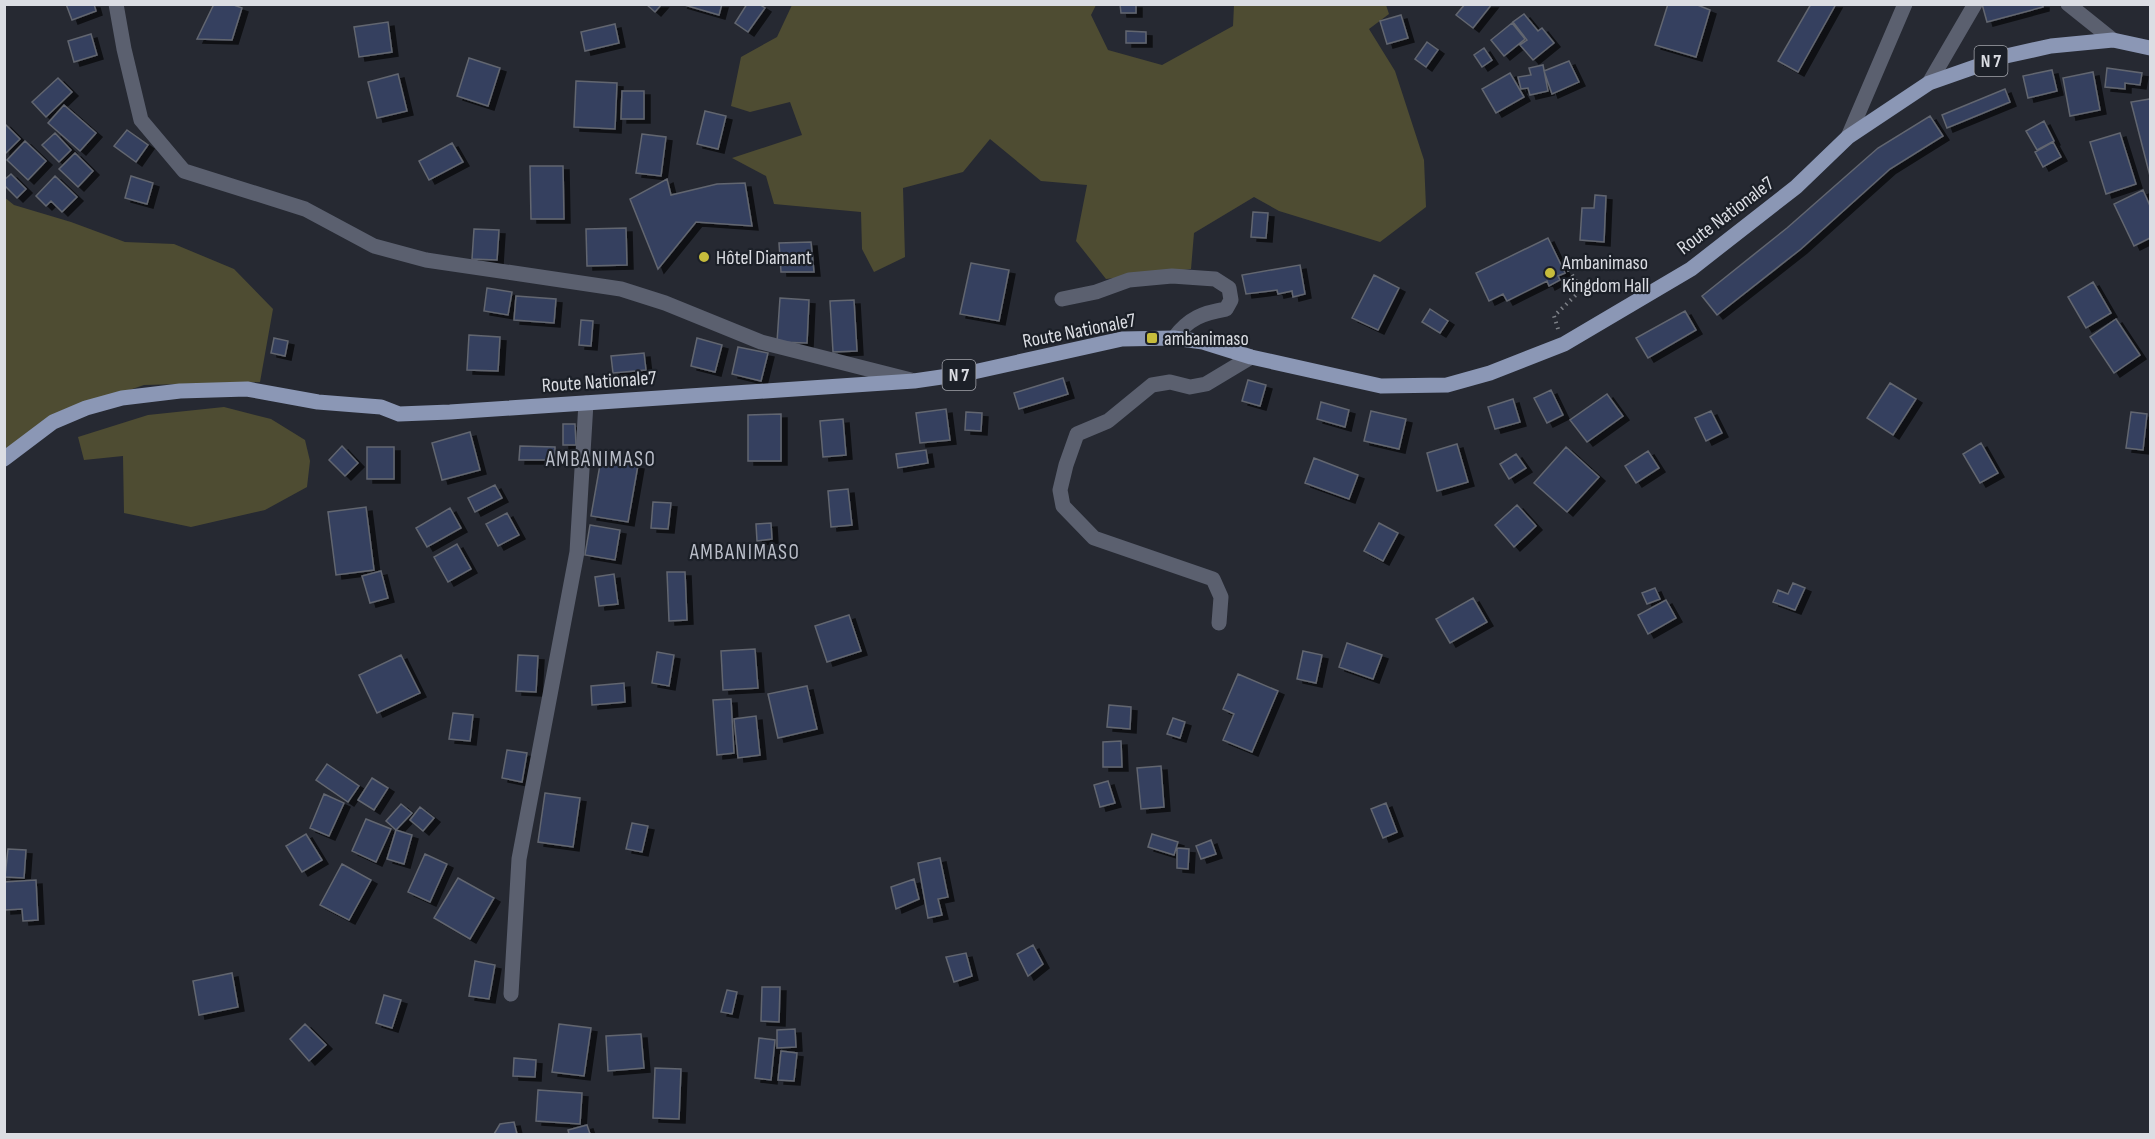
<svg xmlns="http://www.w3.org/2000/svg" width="2155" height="1139" font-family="'Sofia Sans Condensed',sans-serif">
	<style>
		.green { fill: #4e4c32 }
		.building { fill: #35405e; stroke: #626670; stroke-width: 1.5; filter: url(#shadow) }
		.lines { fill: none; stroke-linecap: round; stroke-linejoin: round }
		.path { stroke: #7d8087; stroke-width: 4; stroke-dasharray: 1.5 4.5; stroke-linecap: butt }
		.minor { stroke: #5b606f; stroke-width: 15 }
		.major { stroke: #8b97b5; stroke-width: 15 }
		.poi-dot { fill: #c6bc3c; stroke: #1c2028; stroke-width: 2 }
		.labels { text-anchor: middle; stroke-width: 4.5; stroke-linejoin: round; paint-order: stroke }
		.shield { fill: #1c2028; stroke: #a2a4ab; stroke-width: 1.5 }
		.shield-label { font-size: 18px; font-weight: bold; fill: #dbdde3 }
		.street-label { font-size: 20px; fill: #dbdde3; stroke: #1c2028 }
		.poi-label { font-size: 20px; fill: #dbdde3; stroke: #1c2028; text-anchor: start }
		.neighbourhood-label { font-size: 21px; letter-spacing: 1.5px; fill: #babec9; stroke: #1c2028 }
	</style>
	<defs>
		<filter id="shadow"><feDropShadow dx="6" dy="4" stdDeviation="0" flood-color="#0009"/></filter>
	</defs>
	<rect width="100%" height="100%" fill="#262932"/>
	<path class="green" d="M792,5H1096L1091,15L1108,50L1162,65L1233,26L1234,5H1386L1389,14L1369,29L1395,71L1424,160L1426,207L1380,242L1279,211L1254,197L1194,233L1191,269L1106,279L1076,241L1087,185L1041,181L990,139L963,172L903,188L905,257L874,272L862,249L861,212L774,204L766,176L732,158L802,135L790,102L750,112L731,106L741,57L777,37Z
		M4,197L14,205L71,222L125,242L174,244L234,269L273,309L260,382L144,385L59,414L5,449Z
		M224,407L271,419L305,440L310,461L307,487L265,510L191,527L124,513L123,456L84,460L78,437L148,415Z"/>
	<path class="building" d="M66,4H94L96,11L72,20Z
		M214,4H231L242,8L232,40L197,39Z
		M646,4H662L655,12Z
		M681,4H722L719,15Z
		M747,4H759L765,8L748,32L735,23Z
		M1120,4H1136V13H1121Z
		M1465,4H1492L1473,28L1456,15Z
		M1668,4H1695L1710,10L1696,57L1655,45Z
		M1811,4H1836L1798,72L1778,61Z
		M1982,4H2043V7L1987,22Z
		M1524,14L1538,31L1542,28L1554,43L1533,60L1520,45L1527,40L1513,22Z
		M1401,15L1408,38L1387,44L1380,21Z
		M388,22L392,52L359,57L354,27Z
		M1512,23L1525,39L1504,56L1491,40Z
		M615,24L619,43L585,51L581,32Z
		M1126,31L1146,32V43H1126Z
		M91,34L97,55L74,62L68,41Z
		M1427,42L1438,50L1426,67L1415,59Z
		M1484,48L1492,60L1482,67L1474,55Z
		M469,58L500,68L488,106L457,96Z
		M1569,61L1579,82L1552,94L1544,71Z
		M1543,65L1548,91L1530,95L1528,88L1521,89L1518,77L1531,75L1529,68Z
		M2107,68L2142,73L2140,85L2125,83V89L2105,87Z
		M2052,70L2057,91L2028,98L2023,76Z
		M2093,72L2100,110L2070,116L2063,78Z
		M1510,73L1524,97L1496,113L1482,89Z
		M398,74L407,111L377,118L368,82Z
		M58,78L72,92L46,117L32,102Z
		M576,81L617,83L615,129L574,127Z
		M2005,89L2010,102L1947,128L1942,115Z
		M622,91H644V119H621Z
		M2150,99V176L2131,102Z
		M64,105L96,133L80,151L48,123Z
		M705,111L726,116L718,149L697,144Z
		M1930,116L1943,136L1890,169L1801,249L1717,315L1702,296L1787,228L1878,148Z
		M2044,121L2054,141L2037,150L2026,131Z
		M5,124L20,139L6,153L4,151Z
		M127,130L148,145L136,162L114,146Z
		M55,133L71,150L59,162L42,145Z
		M2120,133L2136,184L2106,194L2090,142Z
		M642,134L666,137L661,176L636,173Z
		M25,141L46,161L28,180L7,160Z
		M2053,142L2061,157L2043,167L2035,152Z
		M452,143L463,162L429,180L419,161Z
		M75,153L93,171L78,187L59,169Z
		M530,166H563L564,219H531Z
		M11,174L26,189L17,198L4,185V180Z
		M55,176L77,197L62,212L51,201L46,206L36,196Z
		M131,176L153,183L147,204L125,198Z
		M667,179L671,195L717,184L745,183L752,226L696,222L658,269L630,199Z
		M2143,190L2150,206V238L2134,246L2114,204Z
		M1595,195L1606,196L1604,242L1580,240L1582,208H1594Z
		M1253,212L1268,213L1266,238L1251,237Z
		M626,228L627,265L587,266L586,229Z
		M474,229L499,230L497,260L472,259Z
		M1548,238L1565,273L1558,276L1560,280L1549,286L1547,281L1507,301L1503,294L1489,301L1476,273Z
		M811,242L814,272H781L779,243Z
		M971,263L1009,270L999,321L960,314Z
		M1300,265L1305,294L1293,297L1292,291L1278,294L1277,290L1246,294L1242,275Z
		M1374,275L1399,288L1378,330L1352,318Z
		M2093,282L2111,313L2086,328L2068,297Z
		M487,288L512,292L508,315L484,311Z
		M516,296L556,299L554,323L514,320Z
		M780,298L809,300L807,343L777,342Z
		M854,300L857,351L833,352L830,301Z
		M1430,309L1448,321L1440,333L1422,322Z
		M1685,311L1696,330L1648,358L1636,338Z
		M2116,319L2140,355L2114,373L2090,337Z
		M581,320L593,321L591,346L579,345Z
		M469,335L500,337L498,371L467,370Z
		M274,338L288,341L285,356L271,353Z
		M697,338L722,345L715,372L691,366Z
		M738,347L768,353L761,381L732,374Z
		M644,353L646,370L613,373L611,356Z
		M1063,378L1068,394L1019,409L1014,393Z
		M1248,380L1266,385L1260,406L1242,401Z
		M1890,383L1916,399L1893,435L1867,418Z
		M1551,390L1563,415L1547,423L1534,398Z
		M1607,394L1623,416L1587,442L1570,420Z
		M1513,399L1520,422L1495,429L1488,407Z
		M1321,402L1349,410L1345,427L1317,419Z
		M946,409L950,440L920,443L916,413Z
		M1371,411L1406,419L1399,449L1364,441Z
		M1711,411L1722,433L1706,441L1695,418Z
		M966,412L982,413L981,431L965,430Z
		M2131,412L2147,414L2143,450L2126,448Z
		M781,414V461H748V415Z
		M843,419L846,455L823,457L820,421Z
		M563,424H575L576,445H563Z
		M470,432L480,470L442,480L432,443Z
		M1981,443L1998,473L1980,483L1963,454Z
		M1457,444L1468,482L1437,491L1427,453Z
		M342,446L358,463L345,476L329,460Z
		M520,446L555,447V460H519Z
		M367,447H394V479H367Z
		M1566,447L1599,477L1567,512L1534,483Z
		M926,450L928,463L898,468L896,454Z
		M1648,451L1659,468L1636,483L1625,466Z
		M1516,454L1526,468L1509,479L1500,464Z
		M1314,458L1358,475L1349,499L1305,483Z
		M601,459L638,465L628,522L591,516Z
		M495,485L502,498L475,512L468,498Z
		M848,489L852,525L831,527L828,491Z
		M653,502L671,503L668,529L651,528Z
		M1517,505L1536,526L1514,547L1495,525Z
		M366,507L374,570L336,575L328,512Z
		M450,508L461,528L427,547L416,528Z
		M507,513L519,535L498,546L486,524Z
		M771,523L772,539L757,541L756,524Z
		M1379,523L1398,533L1383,561L1364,551Z
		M590,525L620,530L615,560L585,555Z
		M457,544L471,569L448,582L434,557Z
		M381,571L388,598L370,603L362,576Z
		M667,572H685L687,620L669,621Z
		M614,574L618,604L599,606L595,577Z
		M1793,583L1805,588L1795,610L1773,602L1778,590L1788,594Z
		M1655,588L1660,599L1647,604L1642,593Z
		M1473,598L1487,622L1450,643L1436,619Z
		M1666,600L1676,618L1648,634L1638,615Z
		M849,615L861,651L827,662L815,626Z
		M1347,643L1382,655L1373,679L1339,667Z
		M755,649L758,688L723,690L721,651Z
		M1303,651L1322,655L1316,683L1297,679Z
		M657,652L674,655L669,686L652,683Z
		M401,655L420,693L377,713L359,675Z
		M518,655L538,656L536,692L516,691Z
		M1238,674L1278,691L1252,752L1223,740L1234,714L1223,709Z
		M624,683L625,702L592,705L591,686Z
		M807,686L817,729L778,738L768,694Z
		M731,699L734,753L717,755L713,700Z
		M1109,705L1131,707L1130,729L1107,727Z
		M453,713L473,715L470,741L449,739Z
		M756,716L760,755L738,758L734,719Z
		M1173,718L1185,722L1180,738L1167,734Z
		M1121,741L1122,767H1103V742Z
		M507,750L527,753L522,782L502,778Z
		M327,764L359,786L348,802L316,780Z
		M1161,766L1164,807L1141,809L1137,768Z
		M372,778L388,788L374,810L358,800Z
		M1108,781L1115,803L1100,807L1094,785Z
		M545,793L580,798L573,847L538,842Z
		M324,794L344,803L329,836L310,828Z
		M1386,803L1397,832L1383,838L1371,809Z
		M401,804L412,813L396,830L386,821Z
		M420,807L434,818L423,831L410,820Z
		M366,819L391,829L376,862L352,851Z
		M632,823L648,826L642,852L626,849Z
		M396,830L412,835L404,864L387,859Z
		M306,834L322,860L302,872L286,846Z
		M1152,834L1178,842L1174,855L1148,847Z
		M1211,840L1216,854L1201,859L1196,846Z
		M1177,848L1189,849L1188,869L1177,868Z
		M8,849L26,850L24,878L5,877Z
		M425,854L447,864L430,902L408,892Z
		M940,858L948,897L938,899L942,915L928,918L918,863Z
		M342,864L371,880L349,920L320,905Z
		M458,878L494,898L470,939L434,918Z
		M914,879L919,899L896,909L891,887Z
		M36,880L38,920L23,921L22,909L5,910L4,882Z
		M1033,945L1043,964L1028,976L1017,954Z
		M966,953L972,976L954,982L946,957Z
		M475,961L495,965L489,999L469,996Z
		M232,973L238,1007L199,1015L193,981Z
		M762,987H780L779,1022L761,1021Z
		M727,990L737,992L732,1014L721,1012Z
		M384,995L401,1000L392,1028L376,1023Z
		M305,1024L326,1045L309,1061L290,1039Z
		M559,1024L591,1028L584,1076L552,1072Z
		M795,1029L796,1047L777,1048V1030Z
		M641,1034L644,1068L608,1071L606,1036Z
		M759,1038L775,1040L771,1080L755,1078Z
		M781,1051L797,1053L794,1081L778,1080Z
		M514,1058L536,1060L535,1077L513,1076Z
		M655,1068L681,1069L679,1119L653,1118Z
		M538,1090L582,1093L580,1124L536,1121Z
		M514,1122L517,1134H494L500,1124Z
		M587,1125L590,1134H569L568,1130Z"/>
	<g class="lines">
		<path class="path" d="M1558,329L1554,316L1577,294L1580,287L1568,269"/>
		<path class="minor" d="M116,4L124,49L141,120L184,171L305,209L374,246L426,260L621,289L665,303L761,342L911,380
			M2068,4L2113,40
			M1929,83L1975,4
			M1848,137L1905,4
			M1062,299L1096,292L1129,280L1172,276L1215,279L1229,288L1231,300L1226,309C1203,313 1189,318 1174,338
			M1219,623L1221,597L1213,579L1094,538L1063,506L1060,490L1066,465L1077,434L1108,421L1152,385L1170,382L1190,387L1206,384L1251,357
			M511,994L519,859L577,552L586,403"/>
		<path class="major" d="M4,459L53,422L86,408L122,398L180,391L247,389L318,402L381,407L399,414L450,412L914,381L969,373L1122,339L1174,338L1203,342L1251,357L1381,386L1447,385L1490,373L1564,344L1691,269L1796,187L1848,137L1929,83L2006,56L2051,46L2113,40L2150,48"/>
	</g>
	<g class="poi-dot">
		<circle cx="704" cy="257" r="6"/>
		<circle cx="1550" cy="273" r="6"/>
		<rect x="1146" y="332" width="12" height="12" rx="3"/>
	</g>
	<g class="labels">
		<g class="shield">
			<rect x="1974.5" y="46" width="33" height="30" rx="4.5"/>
			<rect x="942.5" y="360" width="33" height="30" rx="4.5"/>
		</g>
		<g class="shield-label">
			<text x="1991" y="67">N 7</text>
			<text x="959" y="381">N 7</text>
		</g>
		<g class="street-label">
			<text transform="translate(1725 215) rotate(-37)" y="7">Route Nationale7</text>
			<text transform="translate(1079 330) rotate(-11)" y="7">Route Nationale7</text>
			<text transform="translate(599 381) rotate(-4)" y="7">Route Nationale7</text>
		</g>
		<g class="poi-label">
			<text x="716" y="264">Hôtel Diamant</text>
			<text x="1562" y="269">Ambanimaso<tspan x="1562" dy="23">Kingdom Hall</tspan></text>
			<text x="1164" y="345">ambanimaso</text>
		</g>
		<g class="neighbourhood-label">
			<text x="601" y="466">AMBANIMASO</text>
			<text x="745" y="559">AMBANIMASO</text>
		</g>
	</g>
	<rect width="2155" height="1139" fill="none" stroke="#dbdde3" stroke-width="12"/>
</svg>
